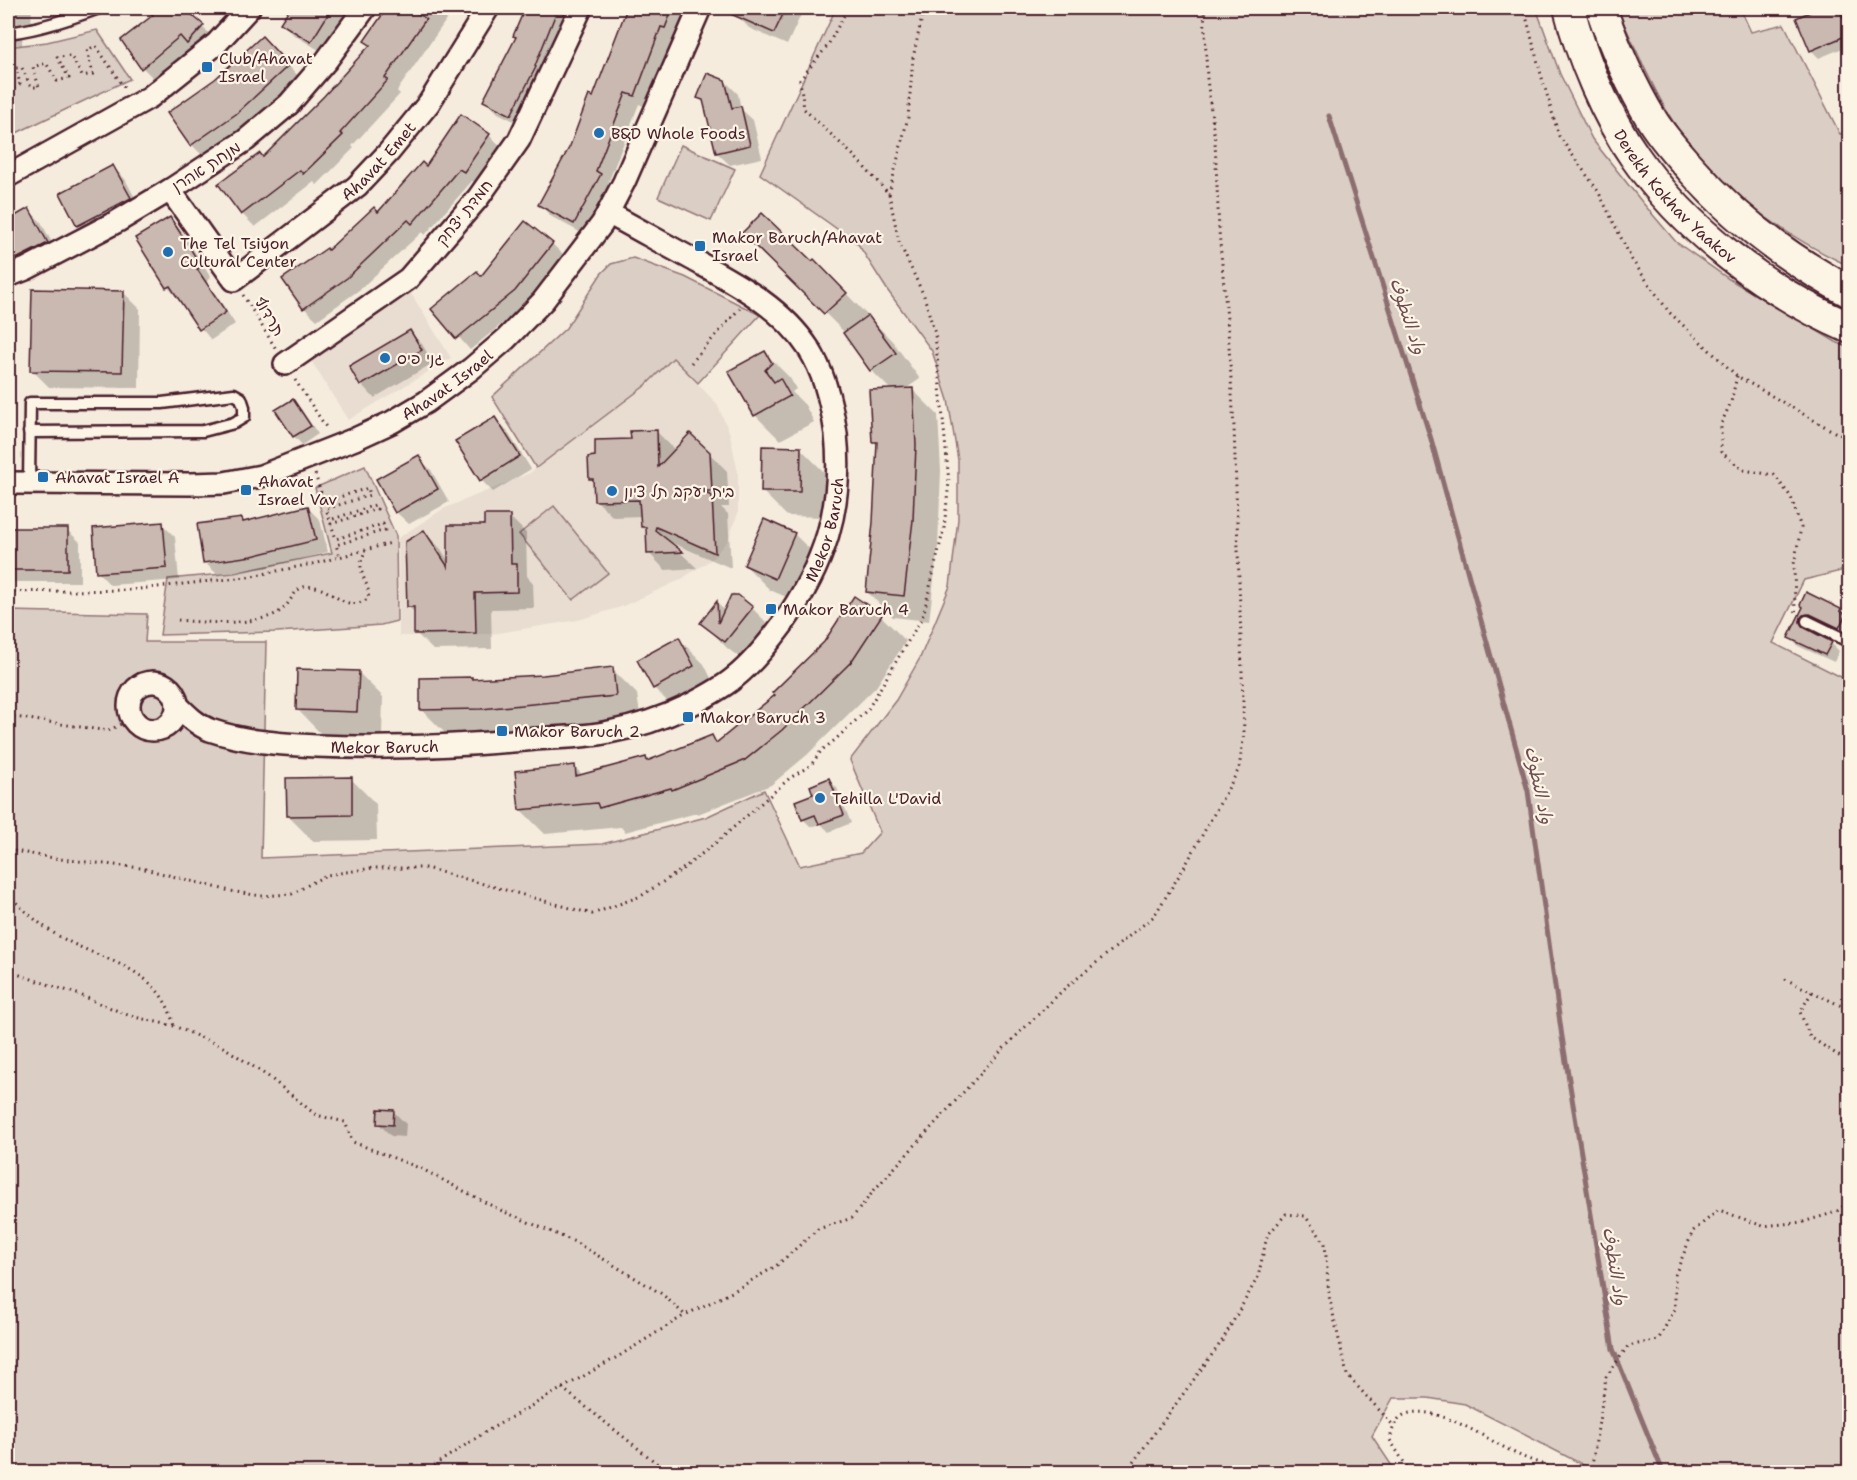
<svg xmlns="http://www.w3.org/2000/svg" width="1857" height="1480" viewBox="0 0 1857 1480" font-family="'Shantell Sans','Playpen Sans Arabic','Playpen Sans Hebrew',sans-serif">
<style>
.built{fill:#e8ddd0}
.green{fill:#dbcec4;stroke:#927678;stroke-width:1.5}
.shadow{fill:#0003}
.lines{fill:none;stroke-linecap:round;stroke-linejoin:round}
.stream{stroke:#8c6e70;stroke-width:5}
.building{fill:#cab9b1;stroke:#4a1f2b;stroke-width:1.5}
.lane-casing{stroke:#4a1f2b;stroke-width:15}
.street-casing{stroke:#4a1f2b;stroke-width:26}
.secondary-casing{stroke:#4a1f2b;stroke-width:34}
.path{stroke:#4a1f2b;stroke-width:3;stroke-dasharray:1.5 4.5;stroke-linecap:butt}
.lane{stroke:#fcf5e5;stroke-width:10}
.street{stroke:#fcf5e5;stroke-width:21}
.secondary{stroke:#fcf5e5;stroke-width:30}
.poi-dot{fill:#1f6fb2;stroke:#fcf5e5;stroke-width:2}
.labels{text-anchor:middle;stroke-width:4.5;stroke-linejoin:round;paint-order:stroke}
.poi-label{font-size:16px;fill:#4a1f2b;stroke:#fcf5e5;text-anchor:start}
.street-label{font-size:16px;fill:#4a1f2b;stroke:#fcf5e5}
.water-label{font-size:18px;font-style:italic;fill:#704d53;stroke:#fcf5e5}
</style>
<rect width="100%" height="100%" fill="#f5ecde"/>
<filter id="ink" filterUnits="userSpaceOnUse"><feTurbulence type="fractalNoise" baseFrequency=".0167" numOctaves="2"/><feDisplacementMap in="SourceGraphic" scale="12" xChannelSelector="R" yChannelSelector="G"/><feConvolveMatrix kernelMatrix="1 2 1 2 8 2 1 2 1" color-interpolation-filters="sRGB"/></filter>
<g filter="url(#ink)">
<g class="built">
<path d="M410 292 451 358 348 420 307 354Z"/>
<path d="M673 358 717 404 730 434 738 473V513L728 540 712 559 680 580 621 607 578 620 492 634 399 636 398 538 443 509 530 473 646 385Z"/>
</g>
<g class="green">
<path d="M836 8H1536L1560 74 1592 139 1642 202 1676 242 1729 279 1836 342 1849 348V569L1804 580 1773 643 1849 681V1472H1597L1465 1404 1428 1398H1393L1372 1436 1396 1472H8V611L147 614 145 642H266L261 858 602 844 706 817 764 790 800 866 861 853 880 832 850 760 896 700 920 658 950 586 958 519V460L948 400 932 351 888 291 858 244 760 174Z"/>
<path d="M1617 8H1740L1751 32 1784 24 1840 134 1849 131V266C1778 233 1710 183 1669 115 1649 81 1633 43 1617 8Z"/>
<path d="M97 30 130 79 8 137V47L47 42Z"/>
<path d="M681 145 735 169 711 221 658 197Z"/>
<path d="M633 258 685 277 760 315 698 383 673 358 646 385 536 468 492 397 566 328 601 274 611 264Z"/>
<path d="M365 466 396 536 397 621 381 625 277 632 160 635 168 579 234 573 332 553 315 488Z"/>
<path d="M554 506 608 573 573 600 519 534Z"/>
</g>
<g class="shadow">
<path d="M8 8H32L31 26 23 25 22 45 8 44Z"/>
<path d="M155 8H180L216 39 201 55 193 48 155 80 143 68 123 40 155 16 151 12Z"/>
<path d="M292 8H352L324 53 294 35 282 23Z"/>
<path d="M389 8H460L456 15 451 13 397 91 400 94 352 146 354 148 317 185 314 182 255 227 242 214 220 185 263 158 325 97 372 46 366 40Z"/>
<path d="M526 8H575L524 126 498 113 485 100 517 38 515 36Z"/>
<path d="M629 8H690L677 39 674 38 648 108 639 104 608 183 613 188 587 236 552 217 540 205 594 99Z"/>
<path d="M740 8H804L787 45 749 28 737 15Z"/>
<path d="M1823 8H1841L1844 10 1850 24V45L1819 58 1811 50 1798 18Z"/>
<path d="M274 50 300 78 248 126 204 157 192 145Z"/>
<path d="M725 81 738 94 741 109 753 120 762 158 730 165 717 153 706 105 699 98Z"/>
<path d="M462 116 489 135 502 148 477 184 472 181 425 235 422 232 359 290 317 320 304 308 329 252 379 214 427 168Z"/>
<path d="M113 167 125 179 142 211 91 237 79 225Z"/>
<path d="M29 210 41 222 59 256 8 285V221Z"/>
<path d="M170 219 181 230 211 278 207 281 235 324 211 340 168 287 137 239Z"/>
<path d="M745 233 839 286 893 342 920 379 904 390 912 389 938 415 941 471 938 546 929 621 893 617 867 592 875 522 878 446 874 441 892 391 871 370 845 333Z"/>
<path d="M552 244 565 256 527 303 470 350 434 309 482 278Z"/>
<path d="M123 292 140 309 139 388 49 387 32 370Z"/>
<path d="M410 332 422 344 433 363 374 398 362 385 351 367Z"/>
<path d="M765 353 790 378 796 389 792 392 805 405 814 422 780 440 755 415Z"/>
<path d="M293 401 301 409 318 434 302 445 294 436 277 411Z"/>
<path d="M495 418 507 431 531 469 493 492 481 480Z"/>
<path d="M657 432 674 449V453H709L727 471 729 507H721L728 514 731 568 668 541 697 568 665 570 649 553 648 532 642 527V516L613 517 596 500 595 483 590 478 597 458 632 440Z"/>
<path d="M801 449 826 474 825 517 787 516 762 491Z"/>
<path d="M418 457 431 470 449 502 409 524 396 512Z"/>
<path d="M308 508 320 520 328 552 265 568 217 574 204 562 241 519 245 523Z"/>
<path d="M509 516 526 533 527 576 533 583 534 608 491 609 492 649 433 650 416 633V614L408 606 424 532 441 549 449 562 486 526Z"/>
<path d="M162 524 175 537 179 580 110 585 98 572Z"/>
<path d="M8 530H67L80 542V582H8Z"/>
<path d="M794 534 820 559 800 603 770 590 745 565Z"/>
<path d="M733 593 752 608 777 633 751 666 727 648 702 622 717 603 725 611Z"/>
<path d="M1804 608 1840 610 1850 620V631L1847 635 1808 625 1807 631 1831 643 1839 651 1834 662 1798 646 1790 638Z"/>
<path d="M881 616 906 641 876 687 807 755 771 785 698 814 697 813 625 832 621 827 545 834 520 809 575 767 583 776 645 759 648 762 712 736 718 743Z"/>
<path d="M679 639 704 664 718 692 679 713 654 688Z"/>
<path d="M612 669 637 694 641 721 507 734H446L421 709 473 681 544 677Z"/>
<path d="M358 672 383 697 382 736 322 735 297 709Z"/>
<path d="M351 779 376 804 377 840 313 841 288 816Z"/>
<path d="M829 780 837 788 851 823 829 832 821 824 811 827 803 819 815 795Z"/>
<path d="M393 1111 406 1124 405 1137 391 1136 379 1124Z"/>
</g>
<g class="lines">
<path class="stream" d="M1329 116 1431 439 1528 791 1562 1037 1613 1349 1663 1472"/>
</g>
<g class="building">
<path d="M144 8H183L204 25 187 44 180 36 141 69 121 40 153 15Z"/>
<path d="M290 8H332L311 42 280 23Z"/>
<path d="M387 8H410L426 19 385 78 388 80 340 133 343 135 303 174 300 170 241 215 218 184 260 153 263 157 324 96 370 45 364 41Z"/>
<path d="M525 8H558L535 66 536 67 511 115 483 101 516 37 513 36Z"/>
<path d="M627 8H673L665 28 661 27 635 96 626 93 596 171 601 174 574 224 538 205 570 146 589 95 593 97Z"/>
<path d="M717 8H786L774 33Z"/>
<path d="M1819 8H1839L1850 34 1810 51 1796 18Z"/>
<path d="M262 36 289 65 236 114 190 146 167 113 215 79Z"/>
<path d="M707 73 725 80 732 108 741 106 750 145 716 153 703 100 697 98Z"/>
<path d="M461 114 490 134 464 172 459 169 412 224 408 220 347 278 303 309 282 279 327 248 328 250 374 207 378 212 422 162 426 166Z"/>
<path d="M113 165 131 198 77 226 60 193Z"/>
<path d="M29 208 48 243 8 263V220Z"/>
<path d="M762 213 812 261 814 259 847 293 824 314 742 233Z"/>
<path d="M170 217 202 267 197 269 226 312 199 330 170 286 166 288 135 238Z"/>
<path d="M525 221 553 243 515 291 456 339 431 309 477 271 481 276Z"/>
<path d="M32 289 124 291 122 372 30 371Z"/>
<path d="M868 315 896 353 870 371 843 333Z"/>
<path d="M410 330 422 350 360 386 349 366Z"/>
<path d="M765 351 772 363 765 370 774 382 780 378 790 396 754 416 728 371Z"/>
<path d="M913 388 916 445 913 520 904 596 866 592 873 522 877 442H872L869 390Z"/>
<path d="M293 399 311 426 293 437 275 410Z"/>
<path d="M495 417 520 456 480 481 455 441Z"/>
<path d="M657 430 658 467 690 433 710 452 712 491H700L712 496 715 553 656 527 655 530 683 552 647 554 646 527H641L639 500 594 501 593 479H589L588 457 595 456V440L631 439 630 431Z"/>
<path d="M762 446 801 447 800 492H761Z"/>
<path d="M419 455 438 489 395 513 376 479Z"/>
<path d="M308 506 316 540 252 556 203 563 197 524 242 518 243 522Z"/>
<path d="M484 515H510L511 564H517V592L475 593 476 633 414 634V607H407L405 542 424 530 448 567V525H484Z"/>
<path d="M764 519 795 533 775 579 744 565Z"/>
<path d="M163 522 167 568 96 573 93 528Z"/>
<rect x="8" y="528" width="60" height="42"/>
<path d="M1806 592 1841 609 1840 611 1846 614 1839 628 1810 614 1803 615 1801 617 1800 622 1803 627 1832 642 1825 655 1788 638 1803 607 1800 605Z"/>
<path d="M731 595H738L753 607 725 642 700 623 717 601 718 623Z"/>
<path d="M854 596 882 615 851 662 782 730 745 760 672 790 671 788 599 808 597 803 519 810 515 771 575 765 576 776 646 757 647 761 712 735 716 743 775 695 772 693 824 642Z"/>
<path d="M679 637 694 666 653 689 637 660Z"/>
<path d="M613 667 616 696 481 709 420 710V678L472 677V679L543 675Z"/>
<path d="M297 669 359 671 357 712 296 710Z"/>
<path d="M352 777V815L287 816 286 778Z"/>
<path d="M829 778 844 815 819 824 815 815 802 820 795 801 813 794 810 786Z"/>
<path d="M378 1109 394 1110 393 1125 377 1124Z"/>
</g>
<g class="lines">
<defs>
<g id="lane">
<path d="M8 33C40 29 69 19 99 8"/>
<path d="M29 432 203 431 234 423 244 417V407L241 398 234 394 162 403H30L29 483"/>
<path d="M1807 621 1850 642"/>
</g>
<g id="street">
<path d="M8 176 150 97 216 44 249 8"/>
<path id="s1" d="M170 190 234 280 357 186 389 152 429 103 488 8"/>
<path d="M8 276 26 269 118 221 170 190 246 140 289 104 326 61 365 8"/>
<path d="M285 364 408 279 478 198 519 140 581 8"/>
<path id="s2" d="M8 483 191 484 224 483 261 476 355 439 392 422 426 402 471 369 506 339 543 301 602 224 624 182 700 8"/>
<circle cx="153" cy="706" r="24"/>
<path id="s3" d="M177 705C187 715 197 725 210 730 245 742 280 744 316 746 386 749 456 746 525 740 553 737 582 738 609 732 636 727 663 718 688 706 703 698 721 689 734 678 753 663 768 644 782 625 824 566 844 507 836 434 832 406 825 374 809 349 781 306 735 283 692 259 664 244 636 228 608 213"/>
</g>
<g id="secondary">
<path id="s4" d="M1569 8C1581 56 1606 116 1635 157 1686 231 1768 292 1850 328"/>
<path d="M1601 8C1614 46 1631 85 1652 120 1663 138 1678 154 1692 170 1737 221 1789 260 1850 292"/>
</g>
</defs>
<use href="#lane" class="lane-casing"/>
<use href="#street" class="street-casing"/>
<use href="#secondary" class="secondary-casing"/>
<g class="path">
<path d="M1524 8 1540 71 1559 136 1598 191 1632 260 1669 312 1737 376 1838 434 1850 437"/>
<path d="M8 86 13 88 20 84 16 68H22L31 87H39L33 67 46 63 57 81 69 78 57 57 71 56 82 76 93 74 87 50 96 46 125 89"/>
<path d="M889 194 908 117 913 58 924 8"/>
<path d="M243 295 276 349"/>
<path d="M691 363 740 308"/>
<path d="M1737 376 1731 402 1721 424V452L1743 470 1774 475 1791 497 1801 528 1794 564 1795 610 1797 613"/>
<path d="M295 380 328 430"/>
<path d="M315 474 324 502 368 488 370 495 326 509 330 520 375 505 377 509 331 524 336 539 383 524 385 530 336 545 340 557"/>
<path d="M8 592 130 590 247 577 317 563 391 543"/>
<path d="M178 620C205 623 256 626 279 612 290 606 293 589 304 587 331 582 341 615 368 599 371 586 360 577 361 564 361 560 364 554 366 550"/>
<path d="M8 716 108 731 132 718"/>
<path d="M8 850 60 859 141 868 230 891 261 896 292 894 326 875 373 868H426L592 914 641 896 680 871 718 841 790 778 811 765 821 751 835 740 868 709 923 616 944 528 949 482 935 334 924 296 899 242 889 194 854 156 804 109 800 80 828 45 848 8"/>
<path d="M8 894C24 911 44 929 66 940 100 959 146 966 166 1004 170 1011 172 1019 174 1026"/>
<path d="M8 971 80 995 130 1016 174 1026 225 1048 269 1077 316 1115 345 1122 353 1142 422 1169 500 1210 575 1242 662 1294 685 1315 732 1292 776 1266 818 1229 852 1218 876 1188 1003 1049 1064 989 1154 916 1185 866 1239 769 1244 733 1234 427 1228 330 1219 231 1215 141 1207 79 1204 8"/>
<path d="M1785 979 1850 1010"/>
<path d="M1812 992 1800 1012 1810 1037 1850 1063"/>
<path d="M562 1388 664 1469 674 1472"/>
<path d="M8 1458 23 1472"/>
<path d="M424 1472 487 1431 619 1356 685 1315"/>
<path d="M1126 1472 1222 1341 1258 1277 1267 1236 1286 1214 1305 1216 1325 1243 1329 1296 1347 1375 1393 1425"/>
<path d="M1410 1472 1390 1440C1392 1430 1395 1418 1406 1414 1439 1403 1493 1444 1523 1457 1537 1463 1552 1467 1567 1472"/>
<path d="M1591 1472 1606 1377 1628 1346 1658 1340 1675 1309V1275L1693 1231 1719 1210 1763 1226 1803 1222 1836 1212 1850 1201"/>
</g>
<use href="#lane" class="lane"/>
<use href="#street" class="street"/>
<use href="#secondary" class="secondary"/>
</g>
</g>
<g class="poi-dot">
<rect x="201" y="61" width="12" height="12" rx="3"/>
<circle cx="599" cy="133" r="6"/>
<rect x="694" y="240" width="12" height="12" rx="3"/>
<circle cx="168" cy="252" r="6"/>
<circle cx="385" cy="358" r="6"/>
<rect x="37" y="471" width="12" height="12" rx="3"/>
<rect x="240" y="484" width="12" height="12" rx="3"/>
<circle cx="612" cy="491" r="6"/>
<rect x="765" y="603" width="12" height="12" rx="3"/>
<rect x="682" y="711" width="12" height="12" rx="3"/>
<rect x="496" y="725" width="12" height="12" rx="3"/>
<circle cx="820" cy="798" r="6"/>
</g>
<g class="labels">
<g class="poi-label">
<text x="219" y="64">Club/Ahavat<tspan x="219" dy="18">Israel</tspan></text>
<text x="611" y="139">B&amp;D Whole Foods</text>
<text x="712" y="243">Makor Baruch/Ahavat<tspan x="712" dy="18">Israel</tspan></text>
<text x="180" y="249">The Tel Tsiyon<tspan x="180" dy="18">Cultural Center</tspan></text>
<text x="397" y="364">גני פיס</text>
<text x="55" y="483">Ahavat Israel A</text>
<text x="258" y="487">Ahavat<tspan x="258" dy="18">Israel Vav</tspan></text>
<text x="624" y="497">בית יעקב תל ציון</text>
<text x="783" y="615">Makor Baruch 4</text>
<text x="700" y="723">Makor Baruch 3</text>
<text x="514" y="737">Makor Baruch 2</text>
<text x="832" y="804">Tehilla L'David</text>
</g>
<g class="street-label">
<text dy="6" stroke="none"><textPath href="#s1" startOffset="298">Ahavat Emet</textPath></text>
<text transform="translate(206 166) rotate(-33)" y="6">מנחת אהרן</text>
<text dy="6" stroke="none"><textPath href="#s4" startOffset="220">Derekh Kokhav Yaakov</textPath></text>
<text transform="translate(464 212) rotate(-51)" y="6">חמדת יצחק</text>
<text transform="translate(270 316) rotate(59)" y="6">תרדוף</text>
<text dy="6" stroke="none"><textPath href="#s2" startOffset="462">Ahavat Israel</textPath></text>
<text dy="6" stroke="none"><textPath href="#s3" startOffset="758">Mekor Baruch</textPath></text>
<text dy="6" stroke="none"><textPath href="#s3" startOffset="218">Mekor Baruch</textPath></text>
</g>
<g class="water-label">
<text transform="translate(1408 316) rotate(72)" y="6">واد النطوف</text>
<text transform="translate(1539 785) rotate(78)" y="6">واد النطوف</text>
<text transform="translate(1615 1266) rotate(81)" y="6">واد النطوف</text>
</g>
</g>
<rect width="1857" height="1480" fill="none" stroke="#fcf5e5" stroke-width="30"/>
<rect x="15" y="15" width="1827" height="1450" fill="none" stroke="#4a1f2b" stroke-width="2" filter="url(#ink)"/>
</svg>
